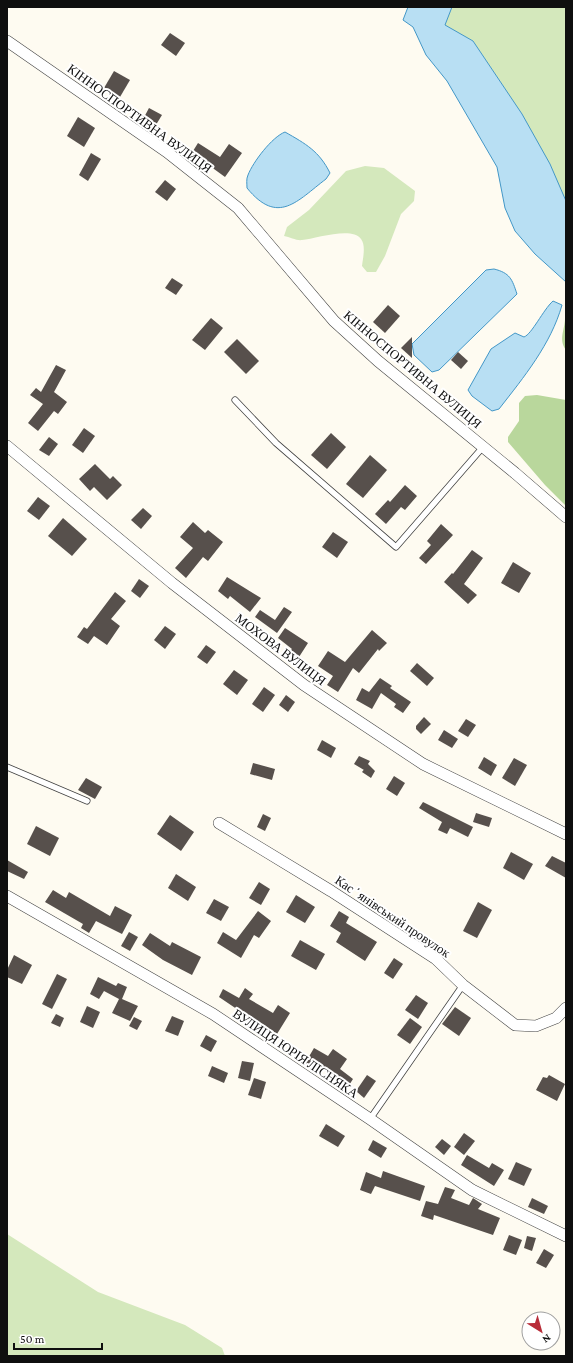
<svg xmlns="http://www.w3.org/2000/svg" width="573" height="1363" viewBox="0 0 573 1363" font-family="'Crimson Pro',serif">
<style>
.green{fill:#d4e8bc}
.forest{fill:#b9d79c}
.water{fill:#b8dff3;stroke:#4397c7}
.building{fill:#57504c}
.lines{fill:none;stroke-linecap:round;stroke-linejoin:round}
.lane-casing{stroke:#424242;stroke-width:7}
.street-casing{stroke:#424242;stroke-width:12}
.lane{stroke:#fff;stroke-width:5.5}
.street{stroke:#fff;stroke-width:11}
.labels{text-anchor:middle;stroke-width:4;stroke-linejoin:round;paint-order:stroke}
.street-label{font-size:13px;fill:#0f0f0f;stroke:#fff}
</style>
<rect width="100%" height="100%" fill="#fefbf1"/>
<g class="green">
<path d="M452 7H566V201L522 114 473 41 444 25Z"/>
<path d="M365 166 384 168 415 191 414 201 401 214 385 256 376 272H367L362 266C363 258 366 245 361 239 352 226 315 239 302 240 297 241 290 237 284 236L287 227 309 210 346 171Z"/>
<path d="M7 1234 98 1292 185 1325 222 1348 225 1356H7Z"/>
</g>
<g class="forest">
<path d="M565 318H566V350C558 339 565 330 565 318Z"/>
<path d="M537 395 566 400V506L545 485 508 442V437L519 421V403L525 396Z"/>
</g>
<g class="water">
<path d="M408 7H452L445 25 473 41 522 114 550 164 566 201V282L535 254 515 231 505 208 497 167 447 81 426 55 413 27 403 20Z"/>
<path d="M285 132C306 144 319 151 330 173L326 179C297 201 278 226 247 188 247 184 246 179 248 175 253 162 272 137 285 132Z"/>
<path d="M494 269C510 273 512 279 517 294L439 370 432 372 414 355 412 344 486 270Z"/>
<path d="M553 301 562 305C551 344 524 377 499 409L492 411 472 396 468 390 491 349 515 333 524 337C532 334 543 310 553 301Z"/>
</g>
<g class="building">
<path d="M170 33 185 43 176 56 161 45Z"/>
<path d="M114 71 130 80 120 97 104 88Z"/>
<path d="M149 108 162 115 154 128 142 121Z"/>
<path d="M78 117 95 128 84 147 67 136Z"/>
<path d="M198 143 220 157 229 144 242 153 225 177 203 161 199 166 188 159Z"/>
<path d="M91 153 101 159 88 181 79 175Z"/>
<path d="M165 180 176 189 167 201 155 192Z"/>
<path d="M172 278 183 285 176 295 165 288Z"/>
<path d="M388 305 400 316 385 333 373 322Z"/>
<path d="M211 318 223 328 205 350 192 340Z"/>
<path d="M412 337V358L401 348Z"/>
<path d="M237 339 259 361 246 374 224 352Z"/>
<path d="M458 352 468 361 461 369 451 360Z"/>
<path d="M56 365 66 370 54 392 67 402 58 414 54 411 38 431 28 423 43 404 30 395 36 388 41 392Z"/>
<path d="M84 428 95 436 83 453 72 445Z"/>
<path d="M331 433 346 447 327 469 311 455Z"/>
<path d="M49 437 58 444 49 456 39 450Z"/>
<path d="M370 455 387 470 363 498 346 484Z"/>
<path d="M95 464 110 479 113 476 122 485 107 500 94 487 90 491 79 479Z"/>
<path d="M405 485 417 496 405 510 401 507 386 524 375 514 388 500 390 502Z"/>
<path d="M38 497 50 506 39 520 27 511Z"/>
<path d="M143 508 152 516 141 529 131 520Z"/>
<path d="M63 518 87 539 72 556 48 536Z"/>
<path d="M193 522 205 533 208 530 223 542 208 561 203 557 186 578 175 568 193 548 180 537Z"/>
<path d="M441 524 453 535 426 564 419 558 431 545 427 541Z"/>
<path d="M333 532 348 542 337 558 322 547Z"/>
<path d="M472 550 483 558 464 584 477 595 468 604 444 582 452 573 453 574Z"/>
<path d="M513 562 531 573 519 593 501 583Z"/>
<path d="M227 577 261 598 250 612 230 596 228 599 218 591Z"/>
<path d="M139 579 149 586 140 598 131 591Z"/>
<path d="M115 592 126 601 111 619 120 626 107 645 94 636 88 644 77 637 84 627 87 629Z"/>
<path d="M284 607 292 612 277 633 255 617 260 610 275 620Z"/>
<path d="M165 626 176 634 165 649 154 640Z"/>
<path d="M285 628 308 643 299 657 290 651 292 649 278 638Z"/>
<path d="M372 630 387 643 379 651 378 649 359 673 353 668 338 692 327 685 333 676 318 666 328 651 345 662Z"/>
<path d="M206 645 216 652 207 664 197 657Z"/>
<path d="M417 663 434 678 427 686 410 671Z"/>
<path d="M234 670 248 680 237 695 223 684Z"/>
<path d="M380 678 392 686 390 688 411 702 403 713 394 707 396 704 381 693 372 709 356 700 362 688 369 692Z"/>
<path d="M264 687 275 695 263 712 252 704Z"/>
<path d="M286 695 295 702 288 712 279 705Z"/>
<path d="M424 717 431 724 421 734 416 729V726Z"/>
<path d="M466 719 476 725 468 737 458 731Z"/>
<path d="M444 730 458 739 452 748 438 740Z"/>
<path d="M322 740 336 748 331 758 317 750Z"/>
<path d="M359 756 370 761 368 764 375 771 371 778 362 772 366 767 364 770 354 764Z"/>
<path d="M484 757 497 765 491 776 478 768Z"/>
<path d="M514 758 527 765 515 786 502 778Z"/>
<path d="M253 763 275 769 272 780 250 774Z"/>
<path d="M394 776 405 783 397 796 386 789Z"/>
<path d="M86 778 102 787 95 799 78 790Z"/>
<path d="M423 802 473 827 468 837 450 828 447 834 438 830 442 822 419 808Z"/>
<path d="M476 813 492 818 489 827 473 822Z"/>
<path d="M263 814 271 818 265 831 257 827Z"/>
<path d="M170 815 194 832 181 851 157 834Z"/>
<path d="M36 826 59 838 50 856 27 844Z"/>
<path d="M511 852 533 864 524 880 503 868Z"/>
<path d="M552 856 566 863V878L545 866Z"/>
<path d="M7 860 28 872 24 879 7 871Z"/>
<path d="M176 874 196 887 188 901 168 888Z"/>
<path d="M259 882 270 889 261 905 249 898Z"/>
<path d="M53 890 66 898 69 892 110 916 115 906 132 915 122 934 96 921 89 933 81 928 83 924 45 902Z"/>
<path d="M296 895 315 907 305 923 286 912Z"/>
<path d="M214 899 229 907 221 921 206 913Z"/>
<path d="M478 902 492 910 477 938 463 931Z"/>
<path d="M258 911 271 921 259 938 254 935 241 958 217 943 223 932 236 940Z"/>
<path d="M339 911 349 917 346 923 377 942 365 961 336 942 341 933 330 926Z"/>
<path d="M129 932 138 937 130 951 121 946Z"/>
<path d="M150 933 170 946 172 942 201 957 192 975 163 960 142 945Z"/>
<path d="M300 940 325 954 316 970 291 956Z"/>
<path d="M14 955 32 965 22 984 7 977V970Z"/>
<path d="M394 958 403 964 393 979 384 973Z"/>
<path d="M57 974 67 979 52 1009 42 1004Z"/>
<path d="M98 977 116 986 118 983 127 987 122 999 138 1006 130 1021 112 1013 119 999 104 991 99 999 90 994Z"/>
<path d="M245 988 253 994 249 999 273 1013 278 1005 290 1013 277 1034 261 1023 255 1032 245 1026 250 1018 219 997 223 989 239 998Z"/>
<path d="M416 995 428 1003 418 1019 405 1010Z"/>
<path d="M87 1006 100 1012 93 1028 80 1022Z"/>
<path d="M455 1007 471 1018 459 1036 442 1024Z"/>
<path d="M56 1014 64 1018 60 1027 51 1023Z"/>
<path d="M172 1016 184 1021 178 1036 165 1031Z"/>
<path d="M134 1017 142 1021 137 1030 129 1026Z"/>
<path d="M410 1018 422 1027 410 1044 397 1035Z"/>
<path d="M206 1035 217 1041 211 1052 200 1046Z"/>
<path d="M314 1048 328 1056 333 1049 347 1059 340 1069 353 1079 346 1090 337 1084 339 1081 316 1064 313 1070 304 1065Z"/>
<path d="M242 1061 254 1063 250 1081 238 1078Z"/>
<path d="M212 1066 228 1073 224 1083 208 1076Z"/>
<path d="M367 1075 376 1081 364 1098 356 1091Z"/>
<path d="M549 1075 565 1084 557 1101 536 1090 543 1077 547 1078Z"/>
<path d="M254 1078 266 1082 261 1099 248 1095Z"/>
<path d="M326 1124 345 1136 338 1147 319 1136Z"/>
<path d="M464 1133 475 1141 464 1155 454 1147Z"/>
<path d="M442 1139 451 1146 444 1155 435 1147Z"/>
<path d="M373 1140 387 1148 381 1158 368 1150Z"/>
<path d="M467 1155 489 1168 492 1163 504 1170 494 1186 461 1165Z"/>
<path d="M516 1162 532 1169 524 1186 508 1179Z"/>
<path d="M383 1171 425 1186 420 1201 375 1186 371 1194 360 1190 366 1172 381 1178Z"/>
<path d="M445 1187 455 1190 451 1198 469 1205 473 1198 482 1204 478 1209 500 1218 493 1235 434 1215 433 1220 421 1216 426 1201 438 1204Z"/>
<path d="M532 1198 548 1206 544 1214 528 1207Z"/>
<path d="M509 1235 522 1240 516 1255 503 1250Z"/>
<path d="M527 1236 536 1238 532 1251 524 1248Z"/>
<path d="M544 1249 554 1255 546 1268 536 1263Z"/>
</g>
<g class="lines">
<defs>
<g id="lane">
<path d="M235 400 276 443 396 547 483 447"/>
<path d="M7 767 87 801"/>
<path d="M370 1119 463 985"/>
</g>
<g id="street">
<path d="M7 41 167 152 238 208 334 321 378 361 515 473 566 517"/>
<path d="M7 446 172 583 304 685 423 764 566 834"/>
<path d="M219 823 331 891 436 959 463 985 515 1025 536 1026 556 1018 566 1008"/>
<path d="M7 896 213 1014 370 1119 472 1190 566 1236"/>
</g>
</defs>
<use href="#lane" class="lane-casing"/>
<use href="#street" class="street-casing"/>
<use href="#lane" class="lane"/>
<use href="#street" class="street"/>
</g>
<g class="labels">
<g class="street-label">
<text transform="translate(140 118) rotate(36)" y="5">КІННОСПОРТИВНА ВУЛИЦЯ</text>
<text transform="translate(413 369) rotate(40)" y="5">КІННОСПОРТИВНА ВУЛИЦЯ</text>
<text transform="translate(281 649) rotate(37)" y="5">МОХОВА ВУЛИЦЯ</text>
<text transform="translate(393 916) rotate(34)" y="5">Касʼянівський провулок</text>
<text transform="translate(296 1053) rotate(34)" y="5">ВУЛИЦЯ ЮРІЯ ЛІСНЯКА</text>
</g>
</g>
<rect width="573" height="1363" fill="none" stroke="#0f0f0f" stroke-width="16"/>
<g transform="translate(541 1331) rotate(143)"><circle r="19" fill="#ffffff" stroke="#9f9f9f"/>
<path d="M0-3L7 15L0 10L-7 15Z" fill="#b82d39"/>
<text y="-6" font-size="11" font-weight="bold" text-anchor="middle" fill="#0f0f0f">N</text>
</g>
<path d="M14 1343v6h88v-6" fill="none" stroke="#0f0f0f" stroke-width="2"/>
<text x="20" y="1343" font-size="12" fill="#0f0f0f" stroke="#ffffff" stroke-width="3" paint-order="stroke">50 m</text>
</svg>
